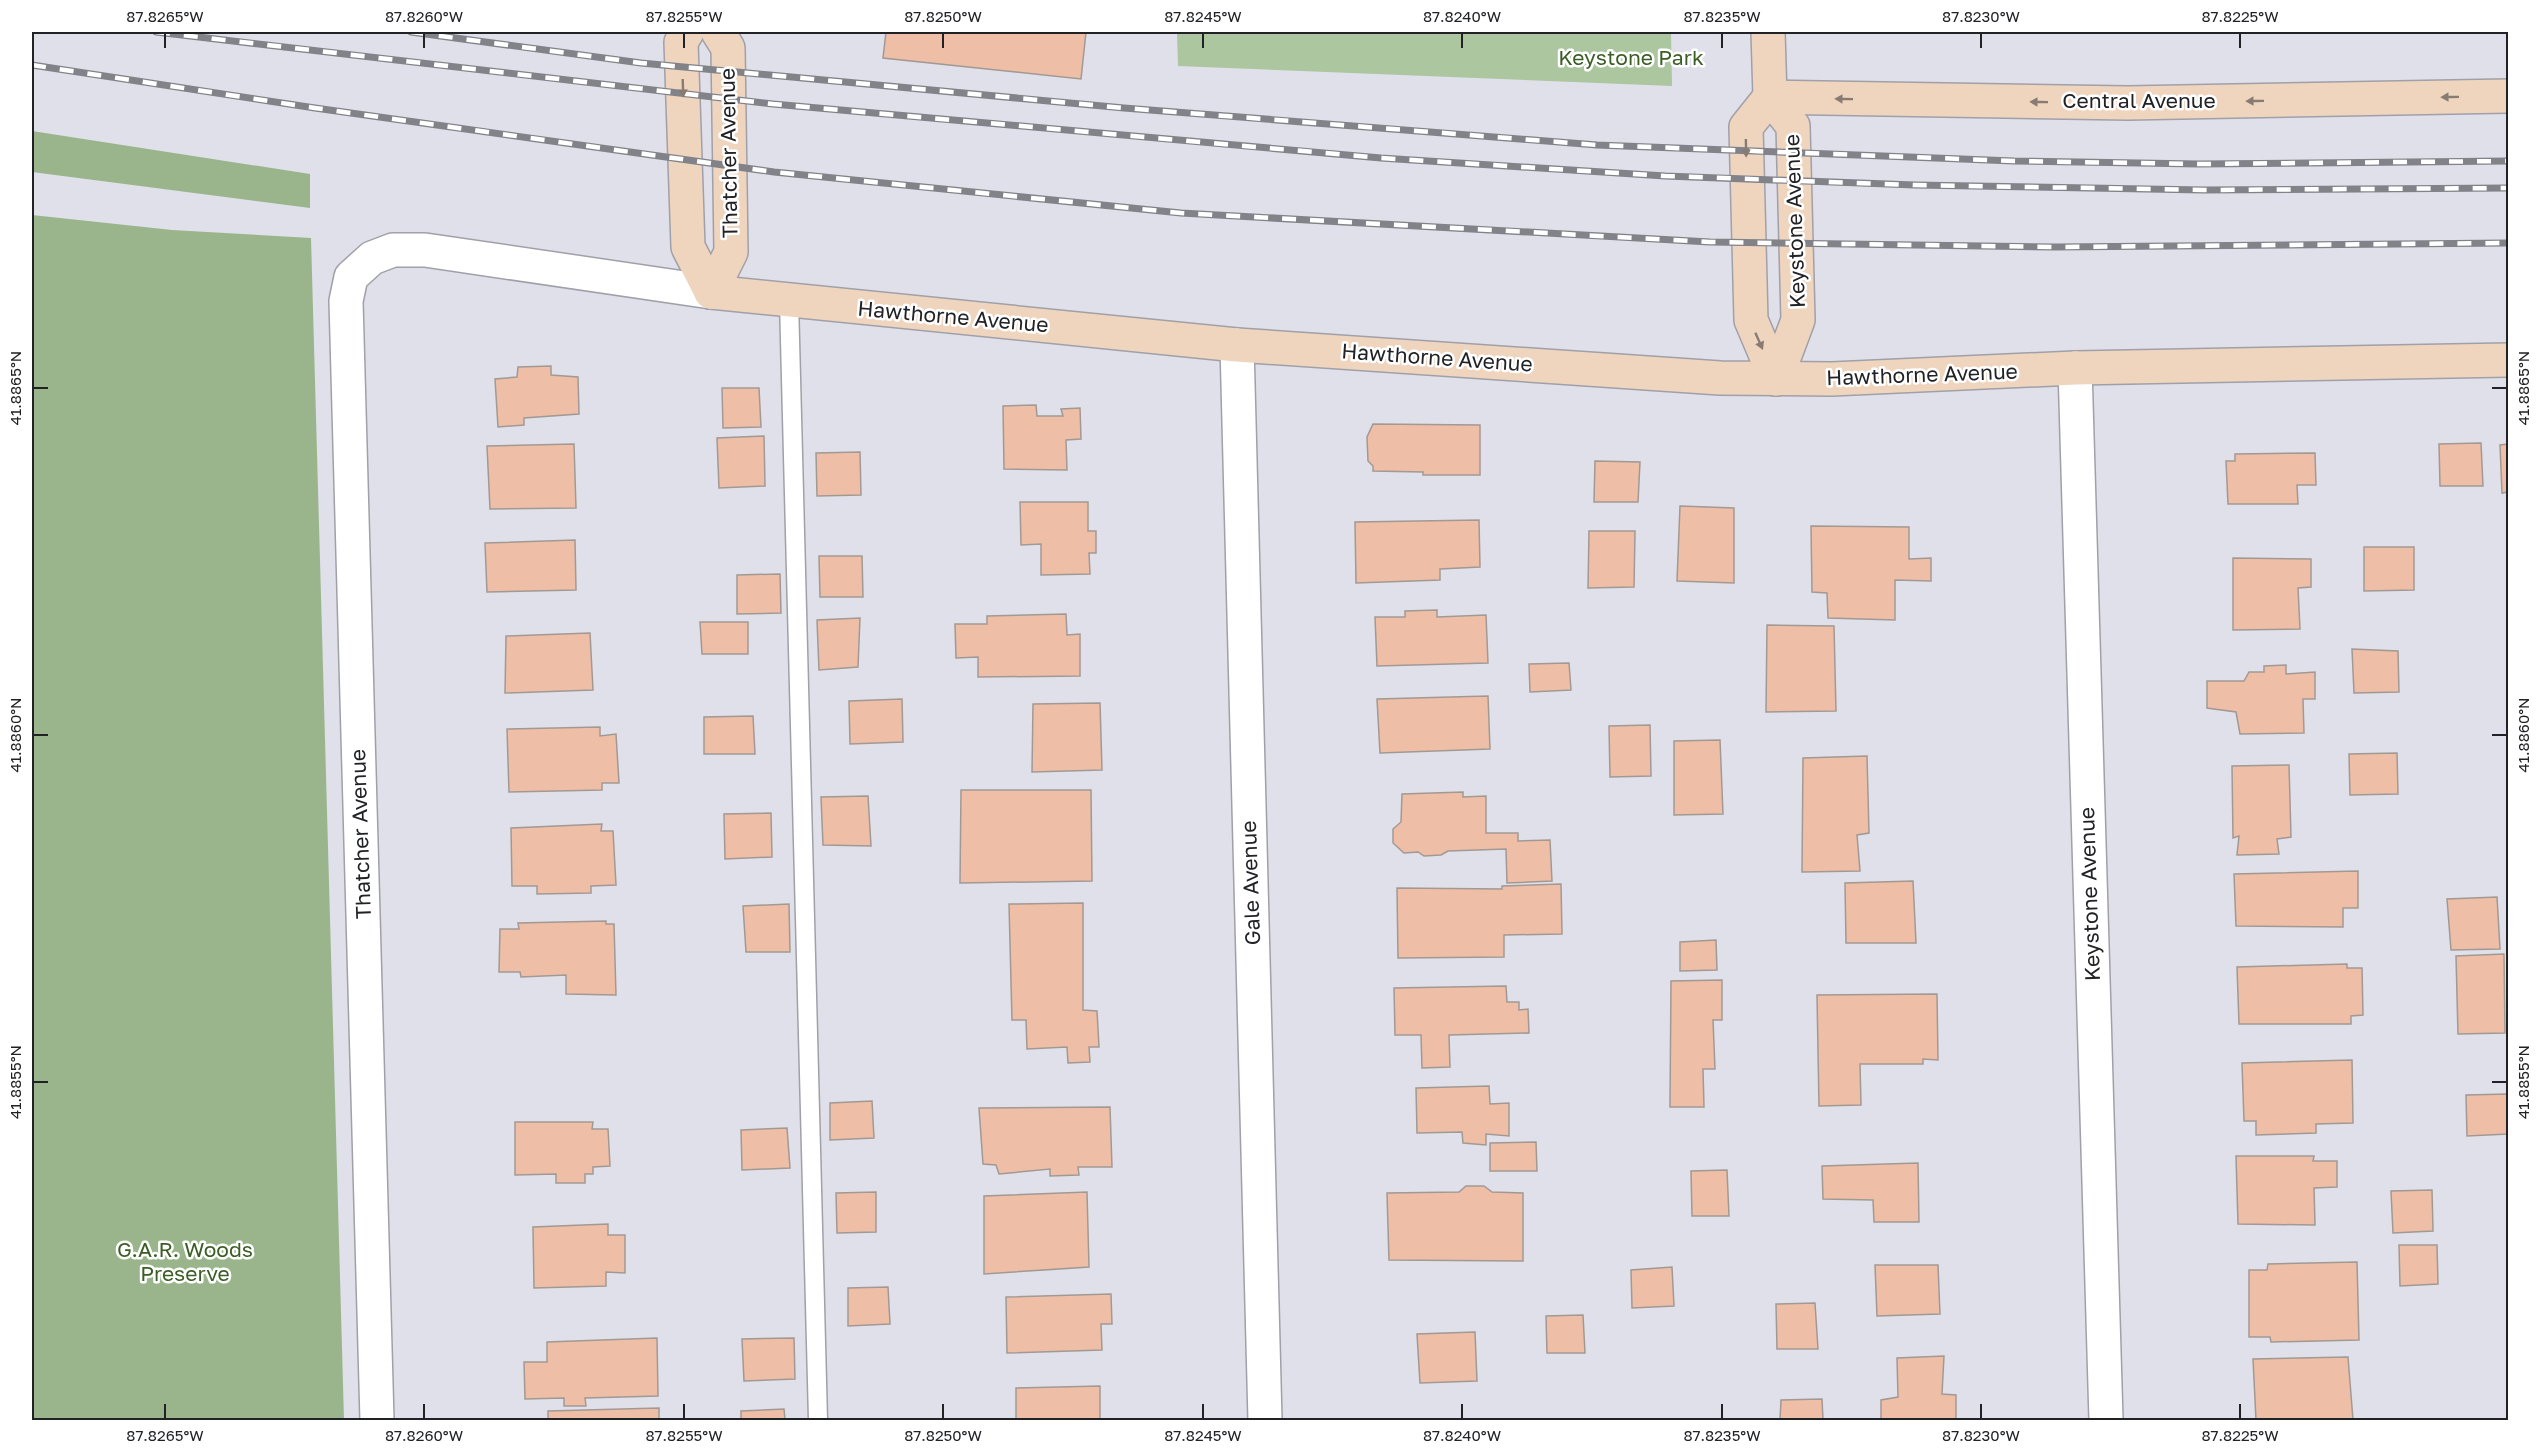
<svg xmlns="http://www.w3.org/2000/svg" width="2540" height="1452" viewBox="0 0 2540 1452" font-family="'Golos Text',sans-serif">
<style>
.green{fill:#acc69f}
.forest{fill:#9ab58c}
.building{fill:#eebfa6;stroke:#a29994;stroke-width:1.5}
.lines{fill:none;stroke-linecap:round;stroke-linejoin:round}
.lane-casing{stroke:#a0a0a9;stroke-width:21}
.street-casing{stroke:#a0a0a9;stroke-width:36}
.secondary-casing{stroke:#a0a0a9;stroke-width:36}
.lane{stroke:#fff;stroke-width:18}
.street{stroke:#fff;stroke-width:33}
.secondary{stroke:#efd4be;stroke-width:33}
.rail-casing{stroke:#828389;stroke-width:7}
.rail{stroke:#fff;stroke-width:4.5;stroke-dasharray:14;stroke-linecap:butt}
.oneway{fill:#887b72}
.ticks{fill:none;stroke:#212225;stroke-width:2}
.labels{text-anchor:middle;stroke-width:5;stroke-linejoin:round;paint-order:stroke}
.park-label{font-size:21px;fill:#3b5e25;stroke:#fff}
.street-label{font-size:21px;fill:#212225;stroke:#fff}
.neatline{fill:none;stroke:#212225;stroke-width:2}
.ticks-label{font-size:15px;text-anchor:middle;fill:#212225}
</style>
<rect width="100%" height="100%" fill="#dfe0e9"/>
<path class="green" d="M1177 32H1671L1672 86 1178 66Z"/>
<g class="forest">
<path d="M32 131 310 174V208L32 172Z"/>
<path d="M32 215 172 230 311 238 344 1420H32Z"/>
</g>
<g class="building">
<path d="M886 32H1086L1081 79 883 58Z"/>
<path d="M551 366V375L578 377 579 414 524 418V425L498 427 495 379 517 377 518 367Z"/>
<path d="M722 388H759L761 427 723 428Z"/>
<path d="M1036 405 1037 416H1063L1061 409 1080 408 1081 439 1066 440 1067 470 1004 469 1003 406Z"/>
<path d="M1373 424 1480 425V475H1423V472L1373 471V466L1368 461 1367 437Z"/>
<path d="M764 436 765 486 719 488 717 438Z"/>
<path d="M2481 443 2483 486H2440L2439 444Z"/>
<path d="M574 444 576 508 490 509 487 446Z"/>
<path d="M2508 444V492L2502 493 2500 445Z"/>
<path d="M860 452 861 495 817 496 816 453Z"/>
<path d="M2315 453 2316 485H2297L2298 504H2228L2226 461H2235V454Z"/>
<path d="M1595 461 1640 462 1638 502H1594Z"/>
<path d="M1020 502H1088V531H1096V553H1089L1090 574 1041 575V544L1021 545Z"/>
<path d="M1680 506 1734 508V583L1677 581Z"/>
<path d="M1479 520 1480 567 1440 569V580L1356 583 1355 522Z"/>
<path d="M1811 526 1909 527V559L1931 558V581L1895 580V620L1828 618 1827 593 1812 592Z"/>
<path d="M1589 531H1635L1634 587 1588 588Z"/>
<path d="M575 540 576 590 487 592 485 543Z"/>
<path d="M2364 547H2414V590L2364 591Z"/>
<path d="M819 556H862L863 597H820Z"/>
<path d="M2233 558 2311 559V587L2298 588 2300 629 2233 630Z"/>
<path d="M780 574 781 613 737 614V575Z"/>
<path d="M1437 610V617L1486 615 1488 663 1377 666 1375 617H1405V611Z"/>
<path d="M1066 614 1067 635 1080 634V676L978 677V657L956 658 955 624H987V616Z"/>
<path d="M860 618 858 667 819 670 817 620Z"/>
<path d="M700 622H748V654H702Z"/>
<path d="M1767 625 1834 626 1836 711 1766 712Z"/>
<path d="M590 633 593 690 505 693 506 636Z"/>
<path d="M2352 649 2398 651 2399 692 2354 693Z"/>
<path d="M1569 663 1571 690 1530 692 1529 664Z"/>
<path d="M2286 665V674L2315 672V699H2303L2304 733 2240 734 2236 712 2207 708V681H2244L2249 672H2264V666Z"/>
<path d="M1488 696 1490 749 1380 753 1377 699Z"/>
<path d="M902 699 903 742 850 744 849 701Z"/>
<path d="M1100 703 1102 770 1032 772 1033 704Z"/>
<path d="M753 716 755 754H704V717Z"/>
<path d="M1650 725 1651 776 1610 777 1609 726Z"/>
<path d="M600 727V736L616 734 619 783H602V790L509 792 507 729Z"/>
<path d="M1720 740 1723 814 1674 815V741Z"/>
<path d="M2397 753 2398 794 2350 795 2349 754Z"/>
<path d="M1867 756 1869 833 1857 835 1860 871 1802 872 1803 758Z"/>
<path d="M2289 765 2291 837 2277 839 2279 854 2237 855 2239 836 2233 838 2232 766Z"/>
<path d="M961 790H1091L1092 881 960 883Z"/>
<path d="M1463 792V797L1486 796V833H1518V841L1550 840 1552 881 1507 883 1506 849 1448 851 1441 855 1424 856 1418 852 1404 853 1393 843V829L1401 822 1402 794Z"/>
<path d="M868 796 871 846 823 845 821 797Z"/>
<path d="M771 813 772 857 725 859 724 814Z"/>
<path d="M602 824 601 831H613L616 885 591 886V893L537 894V886H512L511 828Z"/>
<path d="M2358 871V908H2343V927L2236 926 2234 874Z"/>
<path d="M1913 881 1916 943H1846L1845 883Z"/>
<path d="M1561 884 1562 934 1504 935V957L1398 958 1397 888 1502 889V886Z"/>
<path d="M2497 897 2500 949 2451 950 2447 899Z"/>
<path d="M1083 903V1010L1097 1011 1099 1047H1089L1090 1062 1068 1063 1067 1047 1027 1049 1026 1020H1012L1009 904Z"/>
<path d="M789 904 790 952H746L743 906Z"/>
<path d="M606 921V924H614L616 995 566 994V975L521 977 520 972H499L500 929H519L518 923Z"/>
<path d="M1716 940 1717 970 1680 971V942Z"/>
<path d="M2504 954 2505 1033 2458 1034 2456 956Z"/>
<path d="M2347 964V968H2362L2363 1015 2351 1016V1024H2239L2237 967Z"/>
<path d="M1722 980V1020H1713L1715 1069H1703L1704 1107H1670L1671 981Z"/>
<path d="M1506 986 1507 1002H1519V1010L1528 1009 1529 1033 1449 1035 1450 1067 1422 1068 1421 1035H1395L1394 988Z"/>
<path d="M1937 994 1938 1060 1923 1059V1064H1860L1861 1105 1819 1106 1817 995Z"/>
<path d="M2352 1060 2353 1123 2316 1124V1133L2256 1135V1121H2244L2242 1063Z"/>
<path d="M1489 1086 1490 1104 1509 1103V1136L1486 1134V1145L1463 1143 1462 1132 1417 1133 1416 1088Z"/>
<path d="M2508 1094V1134L2467 1136 2466 1095Z"/>
<path d="M872 1101 874 1138 830 1140V1103Z"/>
<path d="M1110 1107 1112 1167H1078L1079 1175 1050 1176V1169L999 1174 996 1165 983 1164 979 1108Z"/>
<path d="M515 1122H593L592 1129H608L610 1166 593 1167V1174H585V1183H556V1174L515 1175Z"/>
<path d="M787 1128 790 1168 742 1170 741 1130Z"/>
<path d="M1536 1142 1537 1171H1490V1143Z"/>
<path d="M2236 1156H2314L2313 1161H2337V1187L2314 1188 2315 1225 2238 1224Z"/>
<path d="M1918 1163 1919 1222H1874L1873 1200 1823 1199 1822 1166Z"/>
<path d="M1727 1170 1729 1216H1692L1691 1171Z"/>
<path d="M1466 1186H1484L1492 1192 1523 1193V1261L1389 1260 1387 1193 1459 1192Z"/>
<path d="M2432 1190 2433 1231 2393 1233 2391 1191Z"/>
<path d="M876 1192V1232L837 1233 836 1193Z"/>
<path d="M1087 1192 1089 1267 984 1274V1196Z"/>
<path d="M608 1224V1235H625V1273L606 1272V1286L534 1288 533 1227Z"/>
<path d="M2399 1245H2437L2438 1284 2400 1286Z"/>
<path d="M2357 1262 2359 1340 2271 1342 2270 1337H2249V1270H2267L2268 1264Z"/>
<path d="M1875 1265H1938L1940 1314 1877 1316Z"/>
<path d="M1672 1267 1674 1306 1632 1308 1631 1270Z"/>
<path d="M888 1287 890 1324 848 1326V1288Z"/>
<path d="M1111 1294 1112 1324H1101L1102 1350 1007 1353 1006 1297Z"/>
<path d="M1815 1303 1818 1349H1777L1776 1304Z"/>
<path d="M1583 1315 1585 1353H1547L1546 1316Z"/>
<path d="M1475 1332 1477 1381 1420 1383 1417 1334Z"/>
<path d="M657 1338 658 1396 585 1398 586 1406H564V1398L525 1399 524 1362H547V1342Z"/>
<path d="M794 1338 795 1379 744 1381 742 1339Z"/>
<path d="M1944 1356 1942 1394 1956 1395V1420H1881V1400L1898 1397 1897 1358Z"/>
<path d="M2348 1357 2353 1420H2256L2253 1359Z"/>
<path d="M1100 1386V1420H1016V1388Z"/>
<path d="M1822 1399 1823 1420H1780L1781 1400Z"/>
<path d="M659 1408V1420H548V1411Z"/>
<path d="M784 1409 785 1420H741V1411Z"/>
</g>
<g class="lines">
<defs>
<path id="lane" d="M789 301 818 1420"/>
<g id="street">
<path d="M1237 345 1265 1420"/>
<path d="M2075 368 2106 1420"/>
<path d="M377 1420 346 301 351 277 372 258 393 250H425L711 292"/>
</g>
<g id="secondary">
<path d="M687 32 681 42 688 247 711 292"/>
<path d="M1768 32 1770 97 1793 126 1798 320 1776 379"/>
<path d="M1770 97 2128 103 2508 96"/>
<path d="M1770 97 1746 127 1751 320 1776 379"/>
<path d="M711 292 1237 345 1720 378 1832 379 2075 368 2508 360"/>
<path d="M711 292 731 252 728 48 718 32"/>
</g>
</defs>
<use href="#lane" class="lane-casing"/>
<use href="#street" class="street-casing"/>
<use href="#secondary" class="secondary-casing"/>
<use href="#lane" class="lane"/>
<use href="#street" class="street"/>
<use href="#secondary" class="secondary"/>
<defs>
<g id="rail">
<path d="M156 32 773 104 1381 158 1665 176 1915 185 2204 190 2508 188"/>
<path d="M411 32 641 63 1124 108 1597 145 2014 161 2199 164 2508 161"/>
<path d="M32 65 315 108 774 172 1181 213 1710 242 2055 247 2508 243"/>
</g>
</defs>
<use href="#rail" class="rail-casing"/>
<use href="#rail" class="rail"/>
</g>
<defs><path id="oneway-solid" d="M-6-.8H1V-3.2L6.5 0L1 3.2V.8H-6Z" transform="scale(1.5)"/></defs>
<g class="oneway">
<use href="#oneway-solid" transform="translate(683 88) rotate(88)"/>
<use href="#oneway-solid" transform="translate(2450 97) rotate(179)"/>
<use href="#oneway-solid" transform="translate(1844 99) rotate(-179)"/>
<use href="#oneway-solid" transform="translate(2255 101) rotate(179)"/>
<use href="#oneway-solid" transform="translate(2039 102) rotate(-179)"/>
<use href="#oneway-solid" transform="translate(1746 148) rotate(89)"/>
<use href="#oneway-solid" transform="translate(1759 341) rotate(66)"/>
</g>
<path class="ticks" d="M165 33V48M424 33V48M684 33V48M943 33V48M1203 33V48M1462 33V48M1722 33V48M1981 33V48M2240 33V48M33 388H48M2492 388H2507M33 735H48M2492 735H2507M33 1082H48M2492 1082H2507M165 1404V1419M424 1404V1419M684 1404V1419M943 1404V1419M1203 1404V1419M1462 1404V1419M1722 1404V1419M1981 1404V1419M2240 1404V1419"/>
<g class="labels">
<g class="park-label">
<text x="1631" y="65">Keystone Park</text>
<text x="185" y="1257">G.A.R. Woods<tspan x="185" dy="24">Preserve</tspan></text>
</g>
<g class="street-label">
<text x="2139" y="108">Central Avenue</text>
<text transform="translate(729 153) rotate(-91)" y="7">Thatcher Avenue</text>
<text transform="translate(1795 221) rotate(-92)" y="7">Keystone Avenue</text>
<text transform="translate(953 317) rotate(5)" y="7">Hawthorne Avenue</text>
<text transform="translate(1437 358) rotate(4)" y="7">Hawthorne Avenue</text>
<text transform="translate(1922 375) rotate(-2)" y="7">Hawthorne Avenue</text>
<text transform="translate(361 834) rotate(-92)" y="7">Thatcher Avenue</text>
<text transform="translate(1251 883) rotate(-92)" y="7">Gale Avenue</text>
<text transform="translate(2090 894) rotate(-92)" y="7">Keystone Avenue</text>
</g>
</g>
<rect width="2540" height="1452" fill="none" stroke="#ffffff" stroke-width="66"/>
<rect x="33" y="33" width="2474" height="1386" class="neatline"/>
<g class="ticks-label">
<text x="165" y="22">87.8265°W</text>
<text x="424" y="22">87.8260°W</text>
<text x="684" y="22">87.8255°W</text>
<text x="943" y="22">87.8250°W</text>
<text x="1203" y="22">87.8245°W</text>
<text x="1462" y="22">87.8240°W</text>
<text x="1722" y="22">87.8235°W</text>
<text x="1981" y="22">87.8230°W</text>
<text x="2240" y="22">87.8225°W</text>
<text transform="translate(16 388) rotate(-90)" y="5">41.8865°N</text>
<text transform="translate(2524 388) rotate(-90)" y="5">41.8865°N</text>
<text transform="translate(16 735) rotate(-90)" y="5">41.8860°N</text>
<text transform="translate(2524 735) rotate(-90)" y="5">41.8860°N</text>
<text transform="translate(16 1082) rotate(-90)" y="5">41.8855°N</text>
<text transform="translate(2524 1082) rotate(-90)" y="5">41.8855°N</text>
<text x="165" y="1441">87.8265°W</text>
<text x="424" y="1441">87.8260°W</text>
<text x="684" y="1441">87.8255°W</text>
<text x="943" y="1441">87.8250°W</text>
<text x="1203" y="1441">87.8245°W</text>
<text x="1462" y="1441">87.8240°W</text>
<text x="1722" y="1441">87.8235°W</text>
<text x="1981" y="1441">87.8230°W</text>
<text x="2240" y="1441">87.8225°W</text>
</g>
</svg>
